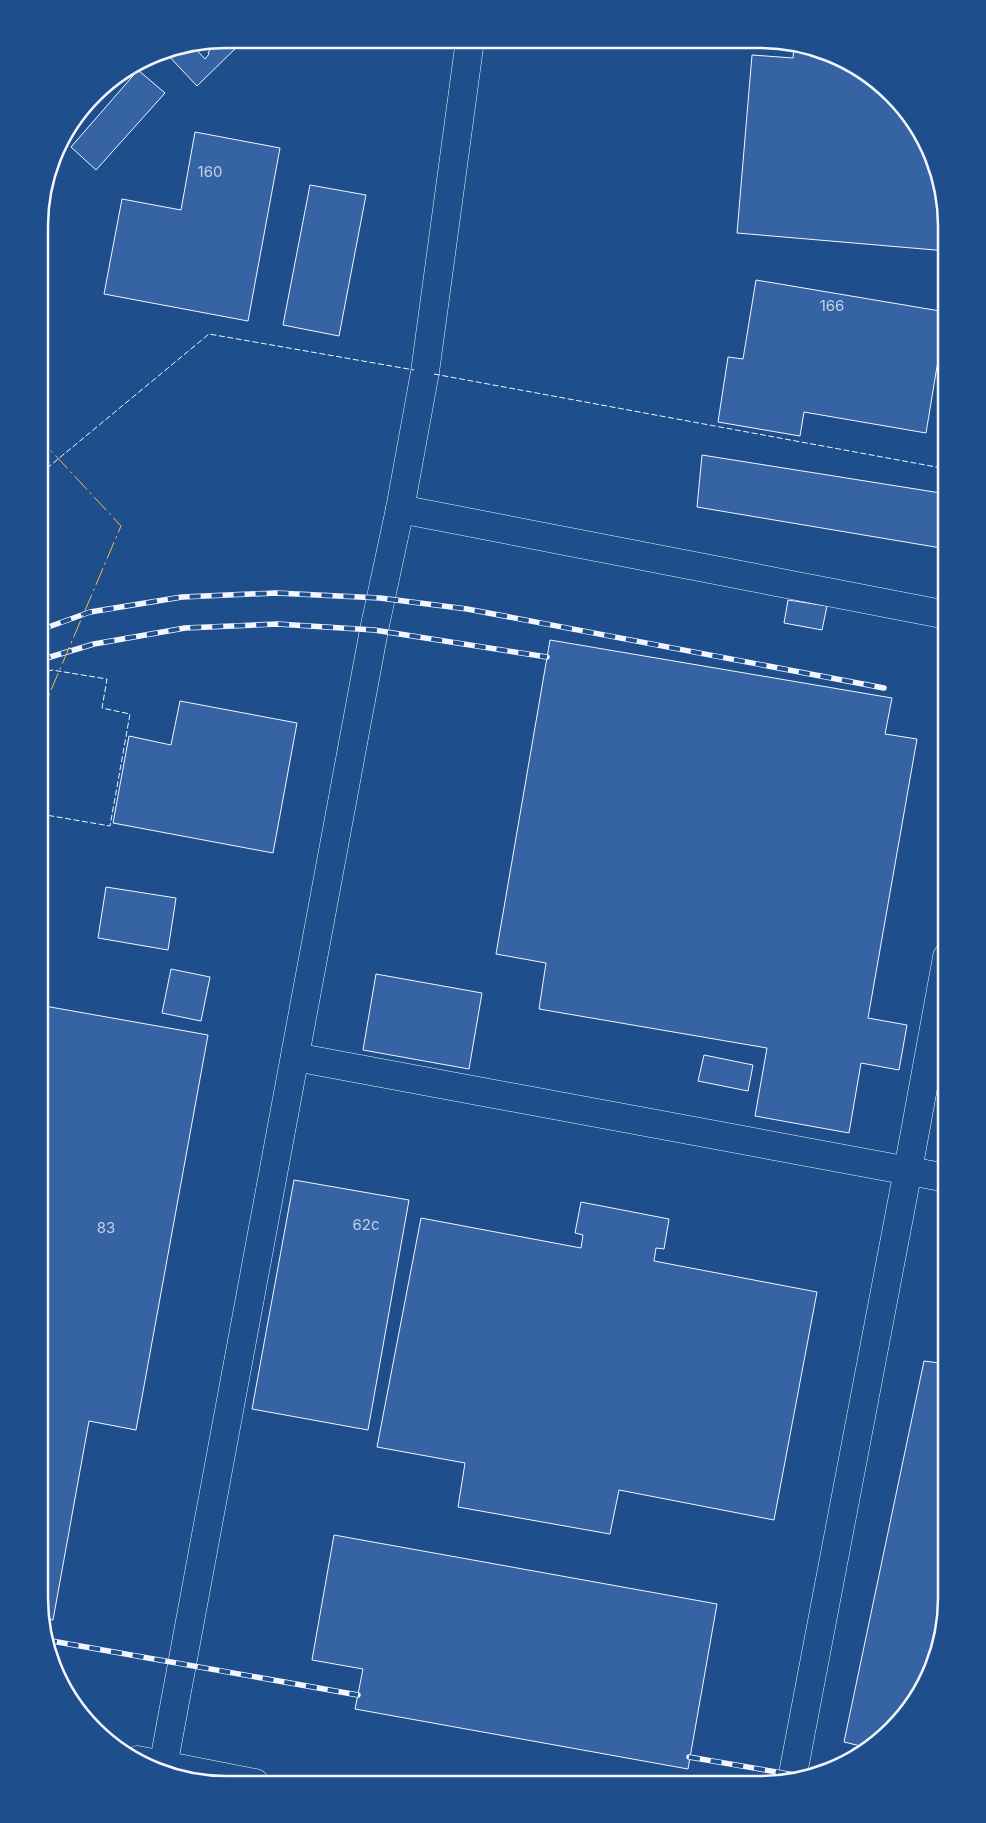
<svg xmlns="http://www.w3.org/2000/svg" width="986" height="1823" viewBox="0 0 986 1823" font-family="Inter,sans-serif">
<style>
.building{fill:#3563a3;stroke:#f2f6ff}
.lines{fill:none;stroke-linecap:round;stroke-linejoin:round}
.minor-casing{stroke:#f2f6ff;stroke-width:29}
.minor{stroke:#1f4e8c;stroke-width:28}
.rail-casing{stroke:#f2f6ff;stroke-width:5.5}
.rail{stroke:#1f4e8c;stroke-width:4;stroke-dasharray:11;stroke-linecap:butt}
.fence{stroke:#f2f6ff;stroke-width:1;stroke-dasharray:6 2.5;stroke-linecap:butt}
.power{stroke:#ffb74d;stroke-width:1;stroke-dasharray:18 4 2.5 4;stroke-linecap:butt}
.labels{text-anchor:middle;stroke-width:4;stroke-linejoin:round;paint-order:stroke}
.number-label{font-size:15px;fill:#c3d1e8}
.rim{fill:none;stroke:#f2f6ff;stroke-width:2.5}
</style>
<rect width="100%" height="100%" fill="#1f4e8c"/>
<g class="building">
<path d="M226 39H239L242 42 197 86 164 51 192 45 205 59 209 54 208 52 221 40Z"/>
<path d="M794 46 811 47 843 58 883 85 916 122 937 165 947 226V251L737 233 752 55 793 58Z"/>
<path d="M138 70 165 93 96 170 71 147Z"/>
<path d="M195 132 280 148 248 321 104 294 122 199 181 210Z"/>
<path d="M310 185 366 195 339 336 283 325Z"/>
<path d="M756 280 946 312 926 433 804 412 800 436 718 422 728 357 743 359Z"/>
<path d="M702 455 947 494V549L697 507Z"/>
<path d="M788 600 827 606 822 630 784 623Z"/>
<path d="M550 640 892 698 885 734 917 739 868 1018 907 1025 899 1070 861 1063 849 1133 755 1116 767 1048 539 1009 546 963 496 954Z"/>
<path d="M180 701 297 723 273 853 113 823 129 736 171 745Z"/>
<path d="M106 887 176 898 168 950 98 938Z"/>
<path d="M171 969 210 977 201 1021 162 1013Z"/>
<path d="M376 974 482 993 469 1069 363 1050Z"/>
<path d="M39 1005 208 1035 136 1430 89 1421 53 1620 42 1618 39 1597Z"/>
<path d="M704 1055 753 1065 748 1091 698 1081Z"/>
<path d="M294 1180 409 1200 368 1430 252 1409Z"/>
<path d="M581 1202 669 1219 664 1249 656 1248 654 1261 817 1292 774 1520 619 1490 610 1534 458 1507 465 1463 377 1447 421 1218 581 1248 583 1235 575 1233Z"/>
<path d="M924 1361 947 1364V1610L933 1669 908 1711 869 1748 844 1742Z"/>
<path d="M334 1535 717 1604 688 1769 355 1709 363 1669 312 1660Z"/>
</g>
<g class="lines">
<defs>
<g id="minor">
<path d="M470 40 425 372 400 509 947 615"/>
<path d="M295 1057 947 1178"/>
<path d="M137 1760 255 1783"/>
<path d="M162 1772 374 630 400 509"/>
<path d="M792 1779 908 1170 947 957"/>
</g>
</defs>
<use href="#minor" class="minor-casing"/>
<use href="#minor" class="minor"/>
<defs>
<g id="rail">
<path d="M40 630 90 612 182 597 276 593 380 598 467 609 884 688"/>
<path d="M40 660 94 644 185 628 277 624 374 630 547 657"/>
<path d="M46 1640 358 1695"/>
<path d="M855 1750 864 1753"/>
<path d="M689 1757 806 1777"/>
</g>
</defs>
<use href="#rail" class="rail-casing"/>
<use href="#rail" class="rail"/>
<g class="fence">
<path d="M434 374 947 469"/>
<path d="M40 474 209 334 414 370"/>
<path d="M40 814 110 826 130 714 102 708 107 679 52 670 40 674"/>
</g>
<path class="power" d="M40 716 121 526 40 439"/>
</g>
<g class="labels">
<g class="number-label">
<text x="210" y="177">160</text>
<text x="832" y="311">166</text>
<text x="366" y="1230">62c</text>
<text x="106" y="1233">83</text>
</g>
</g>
<path d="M0 0H986V1823H0ZM226 48H760A178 178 0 0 1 938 226V1598A178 178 0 0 1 760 1776H226A178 178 0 0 1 48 1598V226A178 178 0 0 1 226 48Z" fill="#1f4e8c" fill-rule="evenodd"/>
<path class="rim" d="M226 48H760A178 178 0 0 1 938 226V1598A178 178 0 0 1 760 1776H226A178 178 0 0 1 48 1598V226A178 178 0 0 1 226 48Z"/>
</svg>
